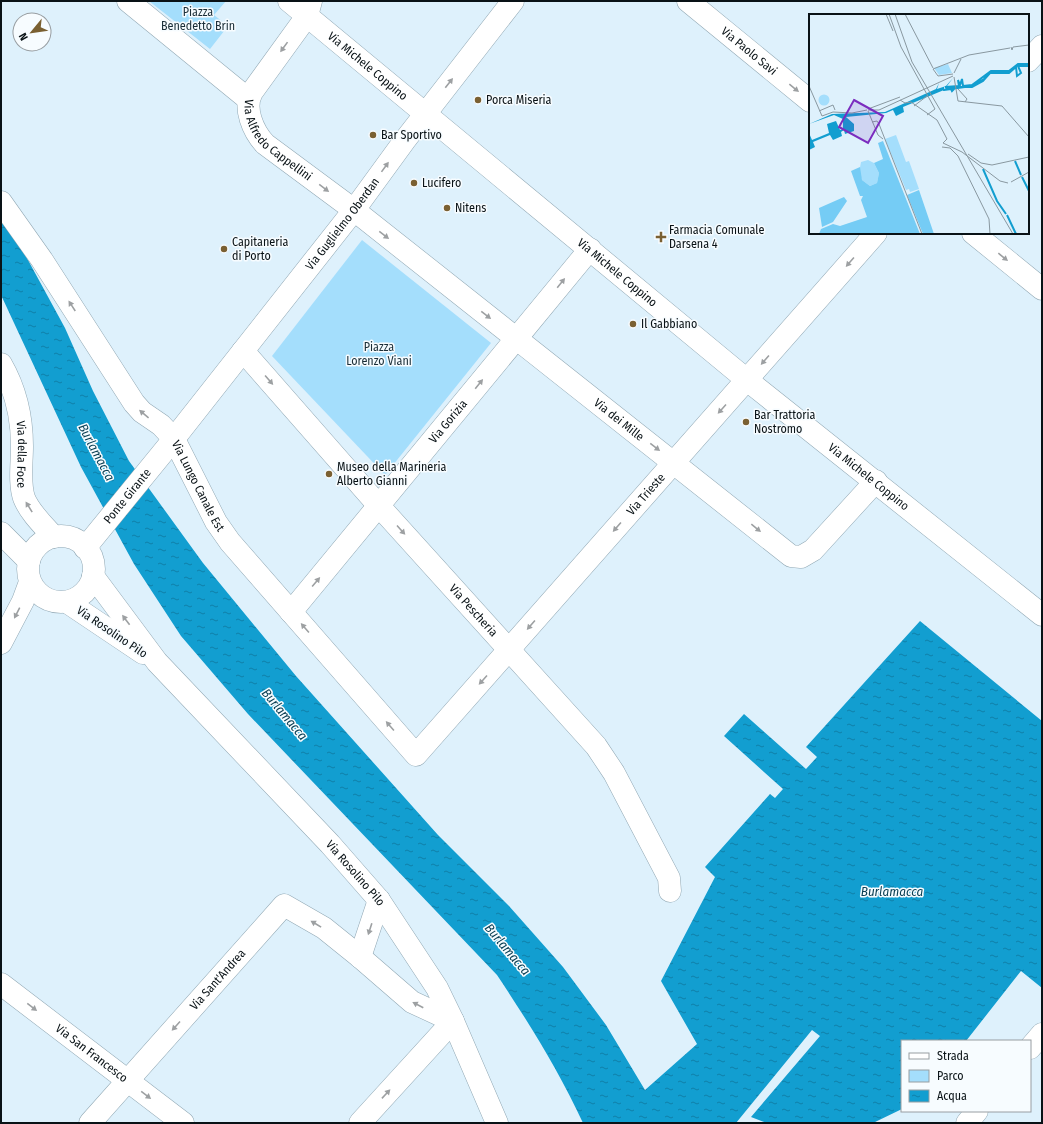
<svg xmlns="http://www.w3.org/2000/svg" width="1043" height="1124" viewBox="0 0 1043 1124" font-family="'Fira Sans Condensed',sans-serif">
<style>
.green{fill:#a4defc}
.water{fill:url(#water-ripples)}
.lines{fill:none;stroke-linecap:round;stroke-linejoin:round}
.street-casing{stroke:#91a8b4;stroke-width:23}
.secondary-casing{stroke:#91a8b4;stroke-width:23}
.street{stroke:#fff;stroke-width:22}
.secondary{stroke:#fff;stroke-width:22}
.oneway{fill:#9da0a2}
.poi-dot{fill:#7a6032;stroke:#f7fcff;stroke-width:1.5}
.labels{text-anchor:middle;stroke-width:3;stroke-linejoin:round;paint-order:stroke}
.park-label{font-size:12px;fill:#1a2e38;stroke:#f7fcff}
.street-label{font-size:12px;fill:#091216;stroke:#f7fcff}
.poi-label{font-size:12px;fill:#091216;stroke:#f7fcff;text-anchor:start}
.water-label{font-size:13px;font-style:italic;fill:#0c4055;stroke:#f7fcff}
.inset-river{fill:none;stroke:#129ed0;stroke-width:2}
.inset-road{fill:none;stroke:#8998a0;stroke-width:1}
.view{fill:#7b2cbf;fill-opacity:0.15;stroke:#7b2cbf;stroke-width:2}
.inset-edge{fill:none;stroke:#091216;stroke-width:2}
</style>
<defs>
<pattern id="water-ripples" width="26" height="14" patternUnits="userSpaceOnUse"><rect width="26" height="14" fill="#129ed0"/><path d="M2 4q2-2 4 0t4 0M15 11q2-2 4 0t4 0" fill="none" stroke="#0f7fa8"/></pattern>
</defs>
<rect width="100%" height="100%" fill="#def1fc"/>
<g class="green">
<path d="M149 1H226L214 15 228 26 210 49Z"/>
<path d="M362 240 491 343 385 475 272 356Z"/>
</g>
<path class="water" d="M1 216 28 260 65 328 93 391 129 461 203 563 296 676 438 835 509 906 563 967 606 1025 645 1090 697 1044 661 981 715 877 705 867 770 794 775 798 783 789 724 736 744 714 806 769 817 757 806 747 920 621 1042 721V988L1021 971 966 1041H902V1109L873 1123H767L751 1117 820 1036 812 1030 736 1123H583C559 1071 529 1023 497 975L248 714 181 636 134 564 81 467 1 295Z"/>
<g class="lines">
<defs>
<g id="street">
<path d="M128 1 248 99"/>
<path id="s1" d="M289 1 747 380 1042 615"/>
<path id="s2" d="M688 1 810 101"/>
<path d="M1028 61 1042 46"/>
<path id="s3" d="M1 202 42 260 134 403 142 412 161 425 174 439 216 522 230 542 416 755 876 233"/>
<path id="s4" d="M354 210 791 556 801 557 813 550 876 481"/>
<path d="M973 233 1042 289"/>
<path id="s5" d="M243 351 379 506 596 746 614 773 669 878 670 891"/>
<path id="s6" d="M291 612 590 249"/>
<path d="M1 643 23 601 30 582"/>
<path d="M360 957 379 900"/>
<path id="s7" d="M1 984 183 1123"/>
<path d="M1030 1048 1042 1034"/>
<path id="s8" d="M90 1123 284 905 324 928 360 957 412 1002 453 1021 360 1123"/>
<path d="M967 1123 977 1111"/>
</g>
<g id="secondary">
<path id="s9" d="M311 1 307 16 252 92C243 108 253 131 265 144L354 210"/>
<path id="s10" d="M1 364C16 390 22 416 22 446 22 463 19 483 24 498 30 513 44 526 54 537"/>
<path d="M1 533 29 561"/>
<circle cx="61" cy="569" r="33"/>
<path id="s11" d="M85 548 169 445 354 210 405 140 513 1"/>
<path id="s12" d="M93 576 157 662 330 844 379 900 437 988 453 1021 497 1123"/>
<path d="M67 602 143 653"/>
</g>
</defs>
<use href="#street" class="street-casing"/>
<use href="#secondary" class="secondary-casing"/>
<use href="#street" class="street"/>
<use href="#secondary" class="secondary"/>
</g>
<defs><path id="oneway-solid" d="M-6-.8H1V-3.2L6.5 0L1 3.2V.8H-6Z"/></defs>
<g class="oneway">
<use href="#oneway-solid" transform="translate(284 47) rotate(126)"/>
<use href="#oneway-solid" transform="translate(449 83) rotate(-52)"/>
<use href="#oneway-solid" transform="translate(794 88) rotate(39)"/>
<use href="#oneway-solid" transform="translate(385 167) rotate(-54)"/>
<use href="#oneway-solid" transform="translate(324 188) rotate(37)"/>
<use href="#oneway-solid" transform="translate(384 235) rotate(38)"/>
<use href="#oneway-solid" transform="translate(1003 257) rotate(39)"/>
<use href="#oneway-solid" transform="translate(850 262) rotate(131)"/>
<use href="#oneway-solid" transform="translate(561 283) rotate(-51)"/>
<use href="#oneway-solid" transform="translate(72 306) rotate(-123)"/>
<use href="#oneway-solid" transform="translate(486 315) rotate(38)"/>
<use href="#oneway-solid" transform="translate(765 360) rotate(131)"/>
<use href="#oneway-solid" transform="translate(269 380) rotate(49)"/>
<use href="#oneway-solid" transform="translate(479 384) rotate(-51)"/>
<use href="#oneway-solid" transform="translate(722 409) rotate(132)"/>
<use href="#oneway-solid" transform="translate(144 414) rotate(-140)"/>
<use href="#oneway-solid" transform="translate(655 447) rotate(38)"/>
<use href="#oneway-solid" transform="translate(29 507) rotate(-122)"/>
<use href="#oneway-solid" transform="translate(617 527) rotate(131)"/>
<use href="#oneway-solid" transform="translate(756 528) rotate(39)"/>
<use href="#oneway-solid" transform="translate(401 530) rotate(48)"/>
<use href="#oneway-solid" transform="translate(316 582) rotate(-50)"/>
<use href="#oneway-solid" transform="translate(17 613) rotate(117)"/>
<use href="#oneway-solid" transform="translate(126 620) rotate(-127)"/>
<use href="#oneway-solid" transform="translate(531 625) rotate(131)"/>
<use href="#oneway-solid" transform="translate(305 628) rotate(-131)"/>
<use href="#oneway-solid" transform="translate(483 680) rotate(132)"/>
<use href="#oneway-solid" transform="translate(390 726) rotate(-131)"/>
<use href="#oneway-solid" transform="translate(316 924) rotate(-149)"/>
<use href="#oneway-solid" transform="translate(370 929) rotate(108)"/>
<use href="#oneway-solid" transform="translate(418 1005) rotate(-152)"/>
<use href="#oneway-solid" transform="translate(32 1007) rotate(38)"/>
<use href="#oneway-solid" transform="translate(176 1026) rotate(132)"/>
<use href="#oneway-solid" transform="translate(386 1094) rotate(-47)"/>
<use href="#oneway-solid" transform="translate(146 1095) rotate(37)"/>
</g>
<g class="poi-dot">
<circle cx="478" cy="100" r="4"/>
<circle cx="373" cy="135" r="4"/>
<circle cx="414" cy="183" r="4"/>
<circle cx="447" cy="208" r="4"/>
<path d="M659 231h4v4h4v4h-4v4h-4v-4h-4v-4h4z"/>
<circle cx="224" cy="249" r="4"/>
<circle cx="633" cy="324" r="4"/>
<circle cx="746" cy="422" r="4"/>
<circle cx="329" cy="474" r="4"/>
</g>
<g class="labels">
<g class="park-label">
<text x="198" y="16">Piazza<tspan x="198" dy="14">Benedetto Brin</tspan></text>
<text x="379" y="351">Piazza<tspan x="379" dy="14">Lorenzo Viani</tspan></text>
</g>
<g class="street-label">
<text dy="4" stroke="none"><textPath href="#s2" startOffset="79">Via Paolo Savi</textPath></text>
<text dy="4" stroke="none"><textPath href="#s1" startOffset="102">Via Michele Coppino</textPath></text>
<text dy="4" stroke="none"><textPath href="#s9" startOffset="170">Via Alfredo Cappellini</textPath></text>
<text dy="4" stroke="none"><textPath href="#s11" startOffset="414">Via Guglielmo Oberdan</textPath></text>
<text dy="4" stroke="none"><textPath href="#s1" startOffset="426">Via Michele Coppino</textPath></text>
<text dy="4" stroke="none"><textPath href="#s4" startOffset="338">Via dei Mille</textPath></text>
<text dy="4" stroke="none"><textPath href="#s6" startOffset="247">Via Gorizia</textPath></text>
<text dy="4" stroke="none"><textPath href="#s10" startOffset="94">Via della Foce</textPath></text>
<text dy="4" stroke="none"><textPath href="#s1" startOffset="750">Via Michele Coppino</textPath></text>
<text dy="4" stroke="none"><textPath href="#s3" startOffset="348">Via Lungo Canale Est</textPath></text>
<text dy="4" stroke="none"><textPath href="#s3" startOffset="1043">Via Trieste</textPath></text>
<text dy="4" stroke="none"><textPath href="#s11" startOffset="67">Ponte Girante</textPath></text>
<text dy="4" stroke="none"><textPath href="#s5" startOffset="347">Via Pescheria</textPath></text>
<text transform="translate(112 632) rotate(34)" y="4">Via Rosolino Pilo</text>
<text dy="4" stroke="none"><textPath href="#s12" startOffset="397">Via Rosolino Pilo</textPath></text>
<text dy="4" stroke="none"><textPath href="#s8" startOffset="192">Via Sant'Andrea</textPath></text>
<text dy="4" stroke="none"><textPath href="#s7" startOffset="114">Via San Francesco</textPath></text>
</g>
<g class="poi-label">
<text x="486" y="104">Porca Miseria</text>
<text x="381" y="139">Bar Sportivo</text>
<text x="422" y="187">Lucifero</text>
<text x="455" y="212">Nitens</text>
<text x="669" y="234">Farmacia Comunale<tspan x="669" dy="14">Darsena 4</tspan></text>
<text x="232" y="246">Capitaneria<tspan x="232" dy="14">di Porto</tspan></text>
<text x="641" y="328">Il Gabbiano</text>
<text x="754" y="419">Bar Trattoria<tspan x="754" dy="14">Nostromo</tspan></text>
<text x="337" y="471">Museo della Marineria<tspan x="337" dy="14">Alberto Gianni</tspan></text>
</g>
<g class="water-label">
<text transform="translate(97 452) rotate(62)" y="5">Burlamacca</text>
<text transform="translate(285 714) rotate(50)" y="5">Burlamacca</text>
<text x="892" y="896">Burlamacca</text>
<text transform="translate(508 949) rotate(50)" y="5">Burlamacca</text>
</g>
</g>
<g transform="translate(809 14)">
<rect width="220" height="220" fill="#def1fc"/>
<path d="M9.5 86a5.5 5.5 0 1 1 11 0a5.5 5.5 0 1 1-11 0ZM87 121 97 148 100 147 110 175 101 178 100 175 97 176 76 125ZM59 146 65 149 70 159 68 169 61 172 53 166 50 159 52 148Z" fill="#a4defc"/>
<path d="M74 127 111 220H10L12 215 24 210 31 212 58 203 52 186 54 182H51L42 157 51 153 53 166 61 172 68 169 70 159 65 149 74 145 69 129ZM110 176 125 220H114L98 181ZM35 183 38 187 24 208 13 213 10 194Z" fill="#75ccf5"/>
<path d="M139 50 143 59 130 61 125 54Z" fill="#a4defc"/>
<path d="M144 64 138 72 135 73V76L94 93 95 98 87 102 84 96 77 99 37 103 45 110V117L36 120 35 116 32 118 33 122 24 126 21 121 4 128 6 133 0 136V119L3 126 20 119 18 110 27 107 31 116 34 115V105L25 101 0 110 23 100 76 98 127 75 130 69 128 75 137 72Z" fill="#129ed0"/>
<path class="inset-river" d="M220 50H209L200 57H182L163 71 154 72 153 65 151 71 149 66 150 72 136 73 141 74 135 76 142 75 143 77 147 73H163L174 67 181 59H200L207 53 208 62 212 59 209 52H220M134 76 163 72 175 65 181 58H199L209 51H220M206 147 212 161M174 155 188 187 197 200M213 163 220 177M198 201 207 220"/>
<path class="inset-road" d="M77 0 84 17M80 0 92 33 126 95 118 101M86 0 103 48 204 220M96 0 124 54M202 33 203 36 204 33 220 31M145 59 152 45M144 60 129 62 124 55 160 41 201 34M145 63 149 87 193 92 220 123M0 72 13 102 24 98 43 99 58 96M149 75 158 85 156 88M91 86 96 89 102 88 128 106 138 125 134 129M105 92 118 82M59 95 91 83M59 96H70L144 62M10 97 24 91 26 96M59 97 69 121 74 125M63 108 68 107 70 110 113 220M134 129 153 138 191 167 199 169M133 133 141 134 149 142 180 205 181 220M159 140 172 149 183 151 220 143M202 168 220 158"/>
<path class="view" d="M45 86 74 102 59 129 30 113Z"/>
<rect width="220" height="220" class="inset-edge"/>
</g>
<rect width="1043" height="1124" fill="none" stroke="#091216" stroke-width="4"/>
<rect x="901" y="1040" width="130" height="72" fill="#f7fcff" stroke="#989ea2"/>
<rect x="909" y="1053" width="20" height="6" fill="#ffffff" stroke="#989ea2"/>
<text x="937" y="1060" font-size="12" fill="#091216">Strada</text>
<rect x="909" y="1070" width="20" height="12" fill="#a4defc" stroke="#989ea2"/>
<text x="937" y="1080" font-size="12" fill="#091216">Parco</text>
<rect x="909" y="1090" width="20" height="12" fill="url(#water-ripples)" stroke="#989ea2"/>
<text x="937" y="1100" font-size="12" fill="#091216">Acqua</text>
<g transform="translate(32 32) rotate(241)"><circle r="19" fill="#f7fcff" stroke="#989ea2"/>
<path d="M0-3L7 15L0 10L-7 15Z" fill="#7a6032"/>
<text y="-6" font-size="11" font-weight="bold" text-anchor="middle" fill="#091216">N</text>
</g>
</svg>
